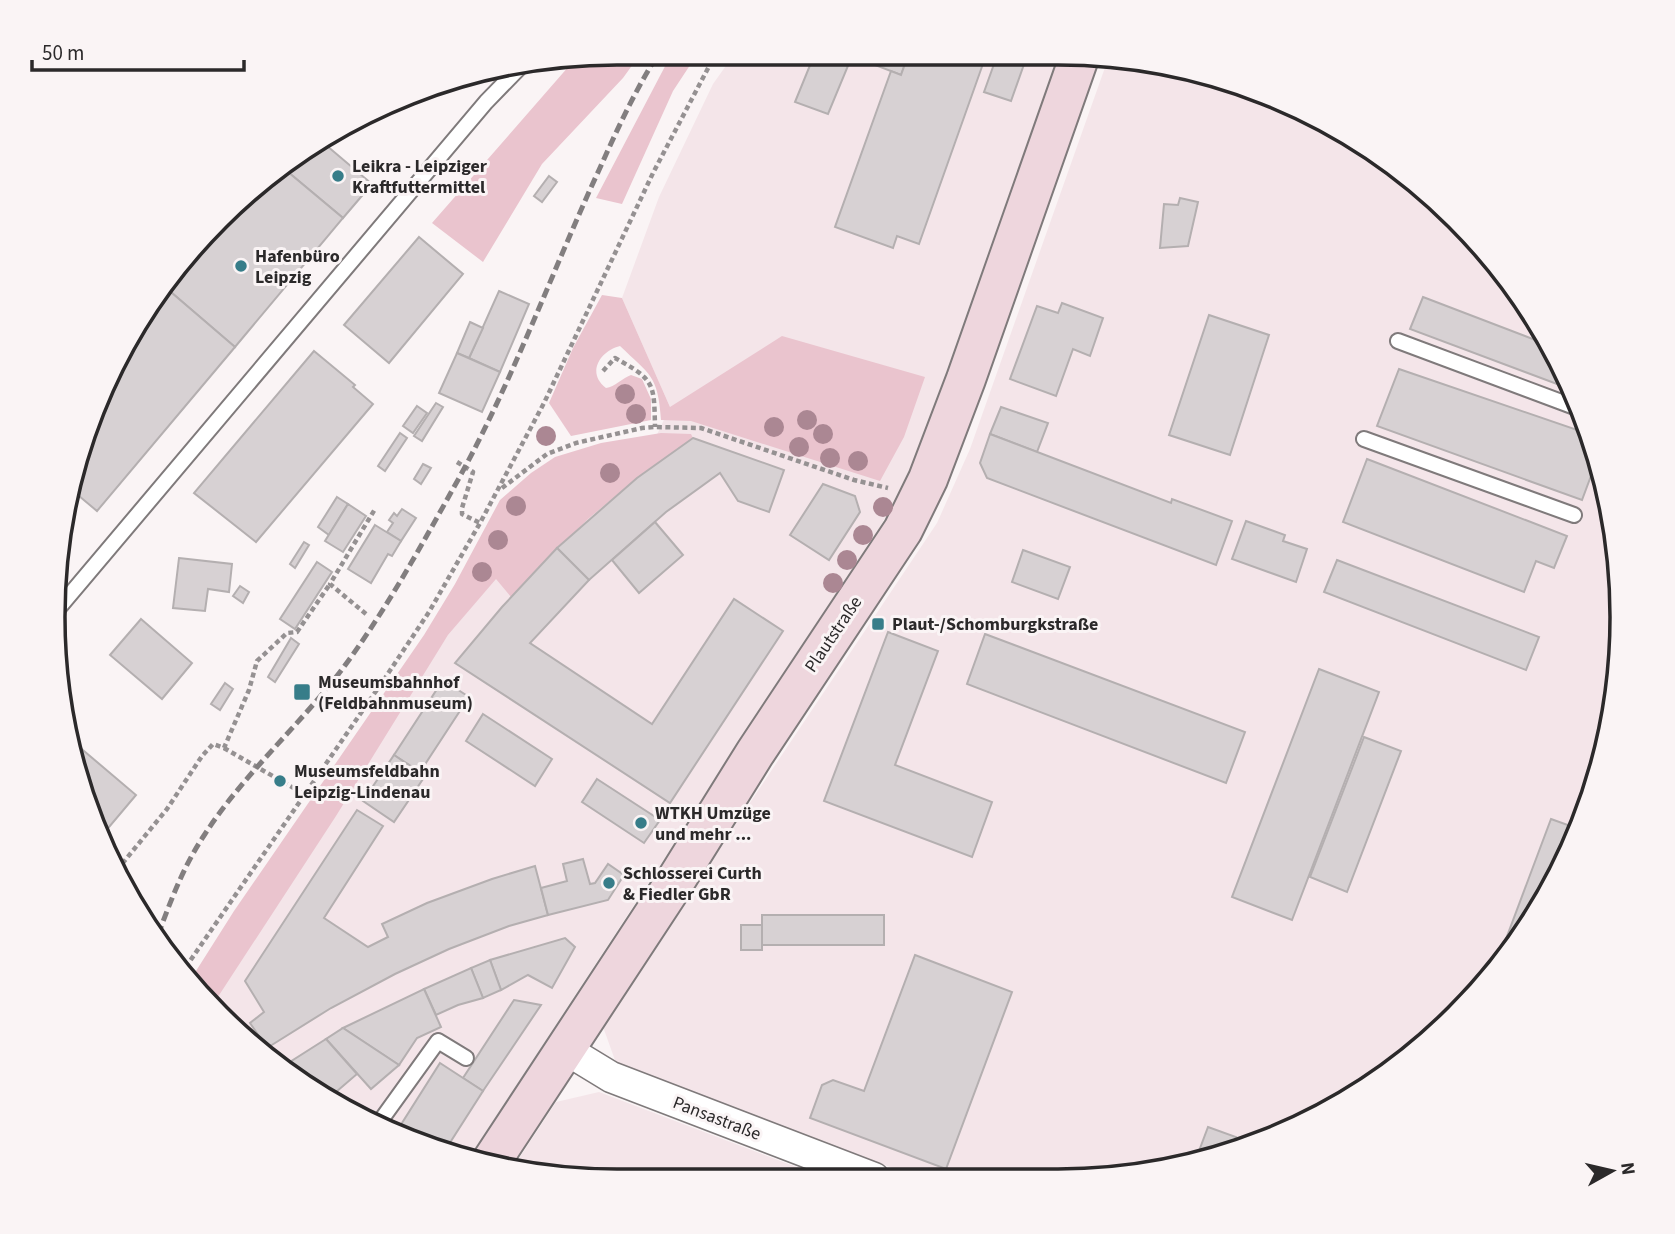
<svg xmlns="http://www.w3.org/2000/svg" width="1675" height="1234" viewBox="0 0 1675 1234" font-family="'Source Sans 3',sans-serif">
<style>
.built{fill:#f4e5e9}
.green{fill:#eac4ce}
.building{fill:#d7d1d3;stroke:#b4afb0;stroke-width:2}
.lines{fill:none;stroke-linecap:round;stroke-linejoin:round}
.service-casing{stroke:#7f7a7b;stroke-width:18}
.minor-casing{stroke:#7f7a7b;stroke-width:33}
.secondary-casing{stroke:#7f7a7b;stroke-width:42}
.path{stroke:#959192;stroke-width:4.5;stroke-dasharray:5 3.5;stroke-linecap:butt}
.service{stroke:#fff;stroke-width:14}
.minor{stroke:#fff;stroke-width:30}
.secondary{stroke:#eed6dd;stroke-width:38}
.rail{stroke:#827e7f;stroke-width:5;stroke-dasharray:10 5;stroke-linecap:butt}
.tree{fill:#ab8793}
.poi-dot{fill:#377d89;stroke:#faf4f5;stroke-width:2.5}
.labels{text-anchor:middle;stroke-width:6;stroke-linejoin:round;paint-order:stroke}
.poi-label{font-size:18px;font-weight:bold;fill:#2b292a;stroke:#faf4f5;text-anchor:start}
.street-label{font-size:18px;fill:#2b292a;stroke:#faf4f5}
.rim{fill:none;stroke:#2b292a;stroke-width:3.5}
</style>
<rect width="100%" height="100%" fill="#faf4f5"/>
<g class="built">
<path d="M735 53H1064L924 443 877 533 467 1161 367 1123 245 1042 209 1003 448 635 522 547 653 443 670 407 622 298 659 197 713 84Z"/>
<path d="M1108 59 1204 72 1371 147 1506 273 1564 367 1603 471 1621 580 1618 690 1593 798 1547 899 1483 989 1402 1065 1274 1138 1132 1177 919 1178 616 1063 602 1024 937 523 970 449Z"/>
<path d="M599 1092 828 1179 580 1180 512 1169 556 1102Z"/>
</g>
<g class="green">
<path d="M617 53H641L623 78 542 164 483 262 432 223 576 58Z"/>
<path d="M672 53H698L673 91 622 204 596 198Z"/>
<path d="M602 295 622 298 670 407 782 336 925 377 904 437 880 481 691 421 661 420C658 375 650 375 620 346 600 351 586 373 606 388 615 387 622 378 631 375L642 379 651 399V420L571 436 549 403 573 348Z"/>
<path d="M661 433 691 434 693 438 637 478 588 519 511 597 496 579 448 635 336 816 212 1006 189 982 234 911 424 635 455 584 500 500 531 473 555 457 601 443Z"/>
</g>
<g class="building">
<path d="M815 53H909L901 75 852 56 828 114 795 102Z"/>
<path d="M909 53H960L984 61 919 244 897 236 893 248 835 227 891 71 901 75Z"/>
<path d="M998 53H1028L1011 101 984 92Z"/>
<path d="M320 140 372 184 343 218 282 167 304 147Z"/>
<path d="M282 167 343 218 235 347 165 287 193 245Z"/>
<path d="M549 176 557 182 542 202 534 196Z"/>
<path d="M1180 198 1198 202 1188 246 1160 248 1164 204 1178 205Z"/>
<path d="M419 237 463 274 389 363 344 325Z"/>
<path d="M165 287 235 347 97 511 73 491 111 368Z"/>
<path d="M499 291 529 304 500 372 469 358Z"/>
<path d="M1423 297 1551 346 1564 367 1573 390 1410 329Z"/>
<path d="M1062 303 1103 318 1090 356 1073 349 1056 396 1010 379 1037 306 1058 313Z"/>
<path d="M1209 315 1269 335 1230 455 1169 435Z"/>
<path d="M470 322 483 328 469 358 457 353Z"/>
<path d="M314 351 355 385 353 387 373 404 256 542 194 493Z"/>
<path d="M457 353 500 372 482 412 439 393Z"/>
<path d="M1399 369 1589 434 1598 457 1582 500 1377 426Z"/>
<path d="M436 403 443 407 422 441 414 436Z"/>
<path d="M417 406 427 413 413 433 403 426Z"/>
<path d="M1001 407 1048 423 1037 452 990 434Z"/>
<path d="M400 433 407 438 385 471 378 466Z"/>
<path d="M990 434 1171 503 1172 499 1232 521 1216 565 987 478 980 463Z"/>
<path d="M693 438 784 470 769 512 738 501 720 473 666 512 589 580 557 548 637 478Z"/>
<path d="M1367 459 1567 536 1554 568 1536 561 1524 592 1343 522Z"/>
<path d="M423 464 431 468 421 484 414 479Z"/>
<path d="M823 484 855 496 860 512 829 560 790 535Z"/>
<path d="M337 497 348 504 329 535 318 527Z"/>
<path d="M348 504 366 516 343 552 325 541Z"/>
<path d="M402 509 416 518 401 541 387 532 393 523 389 520 394 513 397 516Z"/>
<path d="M1246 521 1285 535 1283 541 1307 549 1296 582 1232 559Z"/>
<path d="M655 522 683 555 639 593 612 560Z"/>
<path d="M375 525 401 541 392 556 388 554 371 583 348 569Z"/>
<path d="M304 542 309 545 295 568 290 564Z"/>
<path d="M557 548 589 580 530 643 652 724 734 599 783 631 670 803 455 663 502 607Z"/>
<path d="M1023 550 1070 567 1058 599 1012 582Z"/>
<path d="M179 558 232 564 229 592 208 589 205 611 173 608Z"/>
<path d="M1337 560 1539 637 1526 670 1324 592Z"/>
<path d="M317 562 332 572 295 629 280 619Z"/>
<path d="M240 586 249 592 243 603 233 596Z"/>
<path d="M141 619 192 663 162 699 110 655Z"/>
<path d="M888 632 938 651 895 765 992 802 972 857 824 801Z"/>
<path d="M985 634 1245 732 1226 783 967 684Z"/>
<path d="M291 638 299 644 275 682 268 677Z"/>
<path d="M1319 669 1379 692 1292 920 1232 897Z"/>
<path d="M443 680 469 697 420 772 394 755Z"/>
<path d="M225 683 233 689 220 710 211 704Z"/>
<path d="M483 714 552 759 535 786 466 741Z"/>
<path d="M1364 737 1401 751 1347 892 1310 877Z"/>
<path d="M71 740 136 795 99 839 96 833Z"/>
<path d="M394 755 425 776 394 822 363 801Z"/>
<path d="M597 779 660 820 644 843 582 802Z"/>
<path d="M357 810 383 826 324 918 368 947 388 937 382 924 427 903 492 879 535 866 548 915 509 926 449 949 395 974 331 1008 267 1048 250 1023 264 1012 245 981Z"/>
<path d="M1551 819 1579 829 1547 899 1510 950 1503 947Z"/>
<path d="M583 859 590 884 595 883 608 864 624 875 608 900 548 915 541 888 567 881 563 864Z"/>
<rect x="762" y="915" width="122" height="30"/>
<rect x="741" y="925" width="21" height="25"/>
<path d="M565 938 575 947 552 988 528 975 501 990 490 960Z"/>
<path d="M915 955 1012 992 946 1169 810 1118 822 1085 833 1080 864 1091Z"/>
<path d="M490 960 501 990 483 998 471 968Z"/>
<path d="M471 968 483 998 458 1005 436 1015 424 989Z"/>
<path d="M424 989 441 1027 417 1038 399 1065 343 1028Z"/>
<path d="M514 1000 541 1005 483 1091 463 1078Z"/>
<path d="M343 1028 399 1065 371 1089 326 1039Z"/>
<path d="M326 1039 357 1074 329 1098 282 1067Z"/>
<path d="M440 1063 483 1091 444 1152 395 1134Z"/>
<path d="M1208 1127 1236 1137 1232 1150 1210 1156 1199 1151Z"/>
</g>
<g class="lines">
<defs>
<g id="service">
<path d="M1398 341 1580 409"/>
<path d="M1364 439 1574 515"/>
<path d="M57 610 486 102 522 65"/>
<path d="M376 1127 438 1041 466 1058"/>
</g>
<path id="minor" d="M565 1049 611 1077 874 1178"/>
<path id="secondary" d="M489 1165 671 888 755 753 903 530 928 479 966 379 1080 55"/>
</defs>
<use href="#service" class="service-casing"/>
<use href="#minor" class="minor-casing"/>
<use href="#secondary" class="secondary-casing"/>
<g class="path">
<path d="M603 371 615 358C655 380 654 383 655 427"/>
<path d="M457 462 473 472 462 508V514L480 523"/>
<path d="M502 488 547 454 576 443 642 428 655 427 701 428 854 480 888 488"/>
<path d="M366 614 330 584 375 509"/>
<path d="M224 748 304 794"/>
<path d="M117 870 167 809 202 756 213 744 224 748 249 690 257 661 287 633 297 632 330 584"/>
<path d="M181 974 385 678 429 612 480 523 544 403 653 173 716 53"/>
</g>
<use href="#service" class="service"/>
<use href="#minor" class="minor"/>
<use href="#secondary" class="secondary"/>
<path class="rail" d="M158 935C171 900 184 865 205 834 243 775 297 728 340 672 383 615 419 550 454 487 511 386 550 276 599 170 617 130 635 90 659 53"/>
</g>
<g class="tree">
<circle cx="625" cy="394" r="10"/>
<circle cx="636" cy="414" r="10"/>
<circle cx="807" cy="420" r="10"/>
<circle cx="774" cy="427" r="10"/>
<circle cx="823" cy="434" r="10"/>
<circle cx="546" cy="436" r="10"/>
<circle cx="799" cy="447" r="10"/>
<circle cx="830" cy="458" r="10"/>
<circle cx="858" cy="461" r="10"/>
<circle cx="610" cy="473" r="10"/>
<circle cx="516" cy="506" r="10"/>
<circle cx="883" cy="507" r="10"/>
<circle cx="863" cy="535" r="10"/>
<circle cx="498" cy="540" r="10"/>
<circle cx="847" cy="560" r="10"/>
<circle cx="482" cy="572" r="10"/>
<circle cx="833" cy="583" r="10"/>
</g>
<g class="poi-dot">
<circle cx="338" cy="176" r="7"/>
<circle cx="241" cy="266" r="7"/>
<rect x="871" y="617" width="14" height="14" rx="3.5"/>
<rect x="293" y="683" width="18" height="18" rx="3.5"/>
<circle cx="280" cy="781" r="7"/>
<circle cx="641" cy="823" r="7"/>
<circle cx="609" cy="883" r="7"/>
</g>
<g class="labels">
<g class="poi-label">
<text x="352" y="172">Leikra - Leipziger<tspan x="352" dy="21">Kraftfuttermittel</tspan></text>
<text x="255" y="262">Hafenbüro<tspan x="255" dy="21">Leipzig</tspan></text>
<text x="892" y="630">Plaut-/Schomburgkstraße</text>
<text x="318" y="688">Museumsbahnhof<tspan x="318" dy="21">(Feldbahnmuseum)</tspan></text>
<text x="294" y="777">Museumsfeldbahn<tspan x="294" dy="21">Leipzig-Lindenau</tspan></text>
<text x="655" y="819">WTKH Umzüge<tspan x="655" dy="21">und mehr ...</tspan></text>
<text x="623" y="879">Schlosserei Curth<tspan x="623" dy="21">&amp; Fiedler GbR</tspan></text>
</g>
<g class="street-label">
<text transform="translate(833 634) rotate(-56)" y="6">Plautstraße</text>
<text transform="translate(717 1118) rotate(21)" y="6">Pansastraße</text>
</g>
</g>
<path d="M0 0H1675V1234H0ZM617 65H1058A552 552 0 0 1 1610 617V617A552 552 0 0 1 1058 1169H617A552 552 0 0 1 65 617V617A552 552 0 0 1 617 65Z" fill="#faf4f5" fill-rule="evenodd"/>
<path class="rim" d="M617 65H1058A552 552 0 0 1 1610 617V617A552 552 0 0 1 1058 1169H617A552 552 0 0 1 65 617V617A552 552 0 0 1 617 65Z"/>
<g transform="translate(1612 1171) rotate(82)" stroke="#faf4f5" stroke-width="5" paint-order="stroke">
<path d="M0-5L12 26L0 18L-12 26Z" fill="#2b292a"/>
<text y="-10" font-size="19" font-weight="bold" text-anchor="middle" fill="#2b292a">N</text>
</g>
<path d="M32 60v10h212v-10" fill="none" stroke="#2b292a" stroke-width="3.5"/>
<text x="42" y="60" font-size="21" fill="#2b292a" stroke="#faf4f5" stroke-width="5" paint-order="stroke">50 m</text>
</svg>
